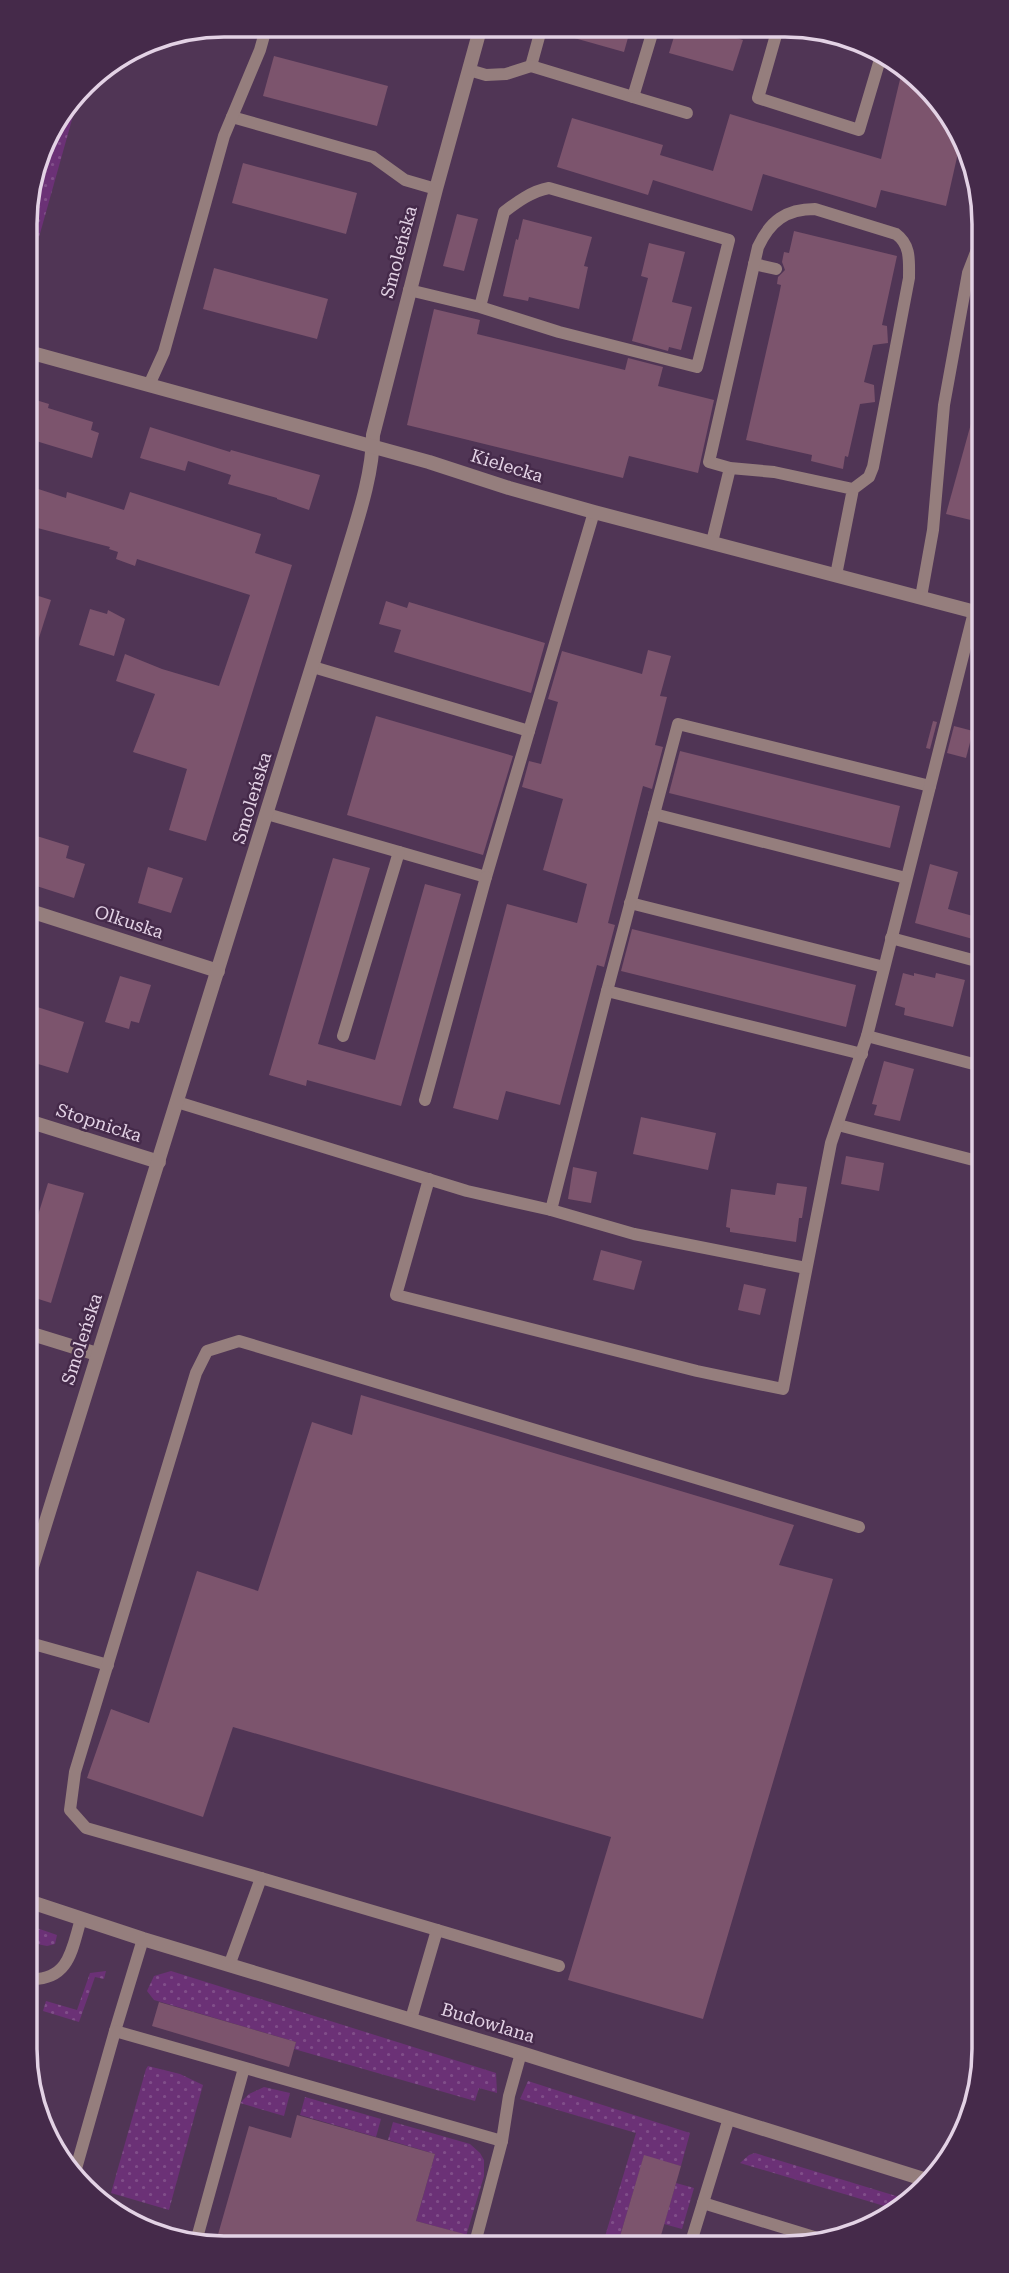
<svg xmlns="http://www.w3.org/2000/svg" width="1009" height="2273" viewBox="0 0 1009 2273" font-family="'Roboto Serif',serif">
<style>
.grass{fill:url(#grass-dots)}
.building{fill:#7c546d}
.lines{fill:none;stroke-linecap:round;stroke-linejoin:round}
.service{stroke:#957e7d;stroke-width:12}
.minor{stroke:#957e7d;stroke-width:14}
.tertiary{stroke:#957e7d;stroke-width:14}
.labels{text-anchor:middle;stroke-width:5;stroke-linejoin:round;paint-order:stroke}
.street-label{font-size:18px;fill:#e3d2e5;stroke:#452a4a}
.rim{fill:none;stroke:#e3d2e5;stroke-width:3.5}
</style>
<defs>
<pattern id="grass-dots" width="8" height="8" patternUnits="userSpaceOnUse" patternTransform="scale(1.75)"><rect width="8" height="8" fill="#6b3176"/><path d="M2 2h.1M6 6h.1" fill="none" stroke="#804e89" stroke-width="1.8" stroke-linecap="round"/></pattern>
</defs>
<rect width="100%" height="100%" fill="#503555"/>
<g class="grass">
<path d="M76 95 73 116 25 287V210L45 135Z"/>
<path d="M31 1926 57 1935 55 1944 47 1946 37 1944 31 1963Z"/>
<path d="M106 1971 104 1979 95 1977 79 2022 43 2011 46 2001 77 2010 90 1973Z"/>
<path d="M171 1971 496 2073 497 2093 479 2088 475 2101 294 2049 296 2042 154 2000 147 1991 154 1976Z"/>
<path d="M148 2066 180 2074 203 2085 169 2210 111 2193 146 2069Z"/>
<path d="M528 2081 690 2133 681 2166 644 2156 618 2243H603L636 2133 520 2099Z"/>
<path d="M264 2087 290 2093 284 2116 240 2103 249 2094Z"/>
<path d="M305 2097 381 2119 376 2137 300 2115Z"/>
<path d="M393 2122 470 2144 480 2153 484 2160V2176L464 2243H453L456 2232 416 2221 435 2154 388 2140Z"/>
<path d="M755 2153 906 2199 891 2208 740 2163 749 2155Z"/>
<path d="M676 2183 694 2188 682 2229 664 2224Z"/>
</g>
<g class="building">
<path d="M553 27H631L624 52 553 32Z"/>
<path d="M677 27H701L743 40 733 71 669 53Z"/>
<path d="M274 56 388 86 377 126 263 96Z"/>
<path d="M903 67 917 74 960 144 946 206 881 190 876 208 763 174 752 211 653 180 648 195 557 167 572 118 663 145 660 155 713 171 730 114 881 159Z"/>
<path d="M243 163 357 193 346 234 232 203Z"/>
<path d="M457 214 478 219 464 271 443 266Z"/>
<path d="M523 219 592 237 584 266 588 267 579 309 529 297 528 301 503 296 516 239 518 240Z"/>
<path d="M794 231 897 256 882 325 887 326 888 343 873 345 864 382 874 385 875 402 860 404 848 457 845 456 843 469 811 461 812 455 746 440 779 295 781 285 777 284 778 277 785 270 782 262 784 252 789 253Z"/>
<path d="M649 243 685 252 672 302 692 307 681 350 669 347 668 351 632 341 648 278 641 276Z"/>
<path d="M214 268 328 299 317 339 203 309Z"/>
<path d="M434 309 480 320 477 334 625 370 628 358 663 367 658 386 714 400 698 473 629 456 623 478 407 425Z"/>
<path d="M26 397 49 404 48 408 93 422 91 430 99 433 92 458 26 438Z"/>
<path d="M972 420 978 421 979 522 946 514Z"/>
<path d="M150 427 230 452 231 450 320 475 309 510 277 499V498L228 484 231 475 188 461 185 471 140 458Z"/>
<path d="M26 485 66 498 67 492 124 510 130 492 261 534 255 553 292 565 206 841 169 830 187 769 133 752 155 694 116 681 125 654 162 669 219 686 250 595 137 559 135 566 116 559 118 552 109 549 110 547 26 525Z"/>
<path d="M26 592 51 600 31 663 26 662Z"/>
<path d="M386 601 407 608 409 602 545 643 531 693 394 652 401 630 379 624Z"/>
<path d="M90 609 107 614 108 610 125 619 114 656 79 645Z"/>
<path d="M648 650 671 656 660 696 667 697 655 745 663 747 652 789 643 786 608 923 615 925 604 967 597 965 560 1105 506 1091 498 1120 453 1108 507 904 577 923 587 884 543 870 563 799 522 787 529 761 541 764 558 702 548 699 562 651 642 674Z"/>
<path d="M376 716 513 756 483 855 347 815Z"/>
<path d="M933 721 937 722 930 749 926 748Z"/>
<path d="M954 726 973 731 966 758 947 753Z"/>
<path d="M680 751 900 806 890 848 669 793Z"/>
<path d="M27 833 69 846 66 858 85 864 74 898 27 883Z"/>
<path d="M333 858 370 868 318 1044 375 1060 425 884 461 894 401 1106 307 1080 306 1086 269 1075Z"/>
<path d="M930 864 958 872 948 909 980 918V941L915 923Z"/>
<path d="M148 867 183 878 171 913 138 903Z"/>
<path d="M632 929 856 985 846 1027 621 971Z"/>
<path d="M903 973 914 976V973L935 978 936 973 965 980 953 1027 904 1015 905 1008 895 1005Z"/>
<path d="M120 976 151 985 139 1023 131 1021 129 1029 105 1022Z"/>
<path d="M28 1004 84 1022 68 1073 28 1061Z"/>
<path d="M884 1061 914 1069 900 1121 874 1115 877 1105 872 1104Z"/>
<path d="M641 1117 716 1133 708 1170 633 1154Z"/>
<path d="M846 1156 884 1163 879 1191 841 1184Z"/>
<path d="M573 1167 597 1172 591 1203 568 1199Z"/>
<path d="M48 1183 84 1193 51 1303 29 1296 28 1247Z"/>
<path d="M777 1183 807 1187 802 1218H799L796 1242 730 1232V1228L726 1227 731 1189 775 1195Z"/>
<path d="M601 1250 642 1261 634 1290 593 1280Z"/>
<path d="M744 1284 766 1289 760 1315 738 1310Z"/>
<path d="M361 1395 794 1525 779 1565 833 1579 703 2019 568 1980 611 1837 233 1727 203 1817 87 1778 111 1709 149 1723 197 1571 258 1591 312 1422 352 1435Z"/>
<path d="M159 2002 296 2042 289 2067 152 2026Z"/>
<path d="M297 2115 435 2154 416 2221 468 2235 466 2243 215 2245 249 2126 291 2138Z"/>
<path d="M644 2155 681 2166 662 2232 659 2242 618 2243Z"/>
</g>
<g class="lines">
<g class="service">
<path d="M778 28 758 98 859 130 881 56"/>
<path d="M531 66 542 26"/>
<path d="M469 70 486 75 506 74 531 66 633 97 654 27"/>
<path d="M633 97 687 113"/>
<path d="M232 117 373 157 405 180 436 189"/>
<path d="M754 264 776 269"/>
<path d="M409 290 480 307 559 332 697 367 729 240 549 188C532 191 517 202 504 212L480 307"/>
<path d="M149 385 164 352 224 136 260 50 267 25"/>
<path d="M712 542 730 468"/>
<path d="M836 575 853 489 774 472 730 468 709 462 758 247C770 221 786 209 815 209L896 234C911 245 909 261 909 278L873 467 869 477 853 489"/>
<path d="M921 597 933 530 944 405 968 273 978 247"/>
<path d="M313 667 529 731 594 512"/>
<path d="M267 814 486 877 529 731"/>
<path d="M654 814 906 878"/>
<path d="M630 903 884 967"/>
<path d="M891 938 980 962"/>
<path d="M343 1036 399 852"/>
<path d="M867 1036 981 1066"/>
<path d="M862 1054 607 991 678 724 930 786"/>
<path d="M425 1100 486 877"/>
<path d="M177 1102 467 1191 551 1210 607 991"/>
<path d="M838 1125 981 1162"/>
<path d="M429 1179 396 1295 697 1371 783 1389 831 1143 867 1036 974 612"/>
<path d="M551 1210 634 1234 806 1268"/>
<path d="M30 1643 108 1665"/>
<path d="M261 1878 559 1966"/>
<path d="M143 1939 115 2031 502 2141"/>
<path d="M230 1963 261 1878 86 1828 70 1810 75 1772 196 1373 207 1351 239 1341 859 1527"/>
<path d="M31 1979C70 1980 72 1948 81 1919"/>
<path d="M411 2019 437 1930"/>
<path d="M75 2172 115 2031"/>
<path d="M703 2203 814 2237 813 2242"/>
<path d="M691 2242 729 2118"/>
<path d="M475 2243 502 2141 509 2096 521 2053"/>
<path d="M195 2245 244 2068"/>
</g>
<g class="minor">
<path d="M27 910 218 971"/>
<path d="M28 1121 159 1162"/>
<path d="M29 1333 97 1354"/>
<path d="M30 1573 343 567C355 526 373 477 373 435L436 189 481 26"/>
<path d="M31 1902 143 1939 521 2053 933 2182"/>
</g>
<path class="tertiary" d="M25 351 429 462 509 488 594 512 979 613"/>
</g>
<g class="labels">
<g class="street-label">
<text transform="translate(399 252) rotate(-75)" y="6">Smoleńska</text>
<text transform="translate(507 466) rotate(17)" y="6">Kielecka</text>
<text transform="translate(252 798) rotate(-73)" y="6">Smoleńska</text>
<text transform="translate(129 922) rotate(18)" y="6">Olkuska</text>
<text transform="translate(99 1123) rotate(18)" y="6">Stopnicka</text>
<text transform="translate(82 1339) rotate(-72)" y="6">Smoleńska</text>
<text transform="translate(488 2023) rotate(17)" y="6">Budowlana</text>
</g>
</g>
<path d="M0 0H1009V2273H0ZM224 37H785A187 187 0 0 1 972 224V2049A187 187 0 0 1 785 2236H224A187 187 0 0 1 37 2049V224A187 187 0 0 1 224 37Z" fill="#452a4a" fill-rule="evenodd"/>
<path class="rim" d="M224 37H785A187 187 0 0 1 972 224V2049A187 187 0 0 1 785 2236H224A187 187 0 0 1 37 2049V224A187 187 0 0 1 224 37Z"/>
</svg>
